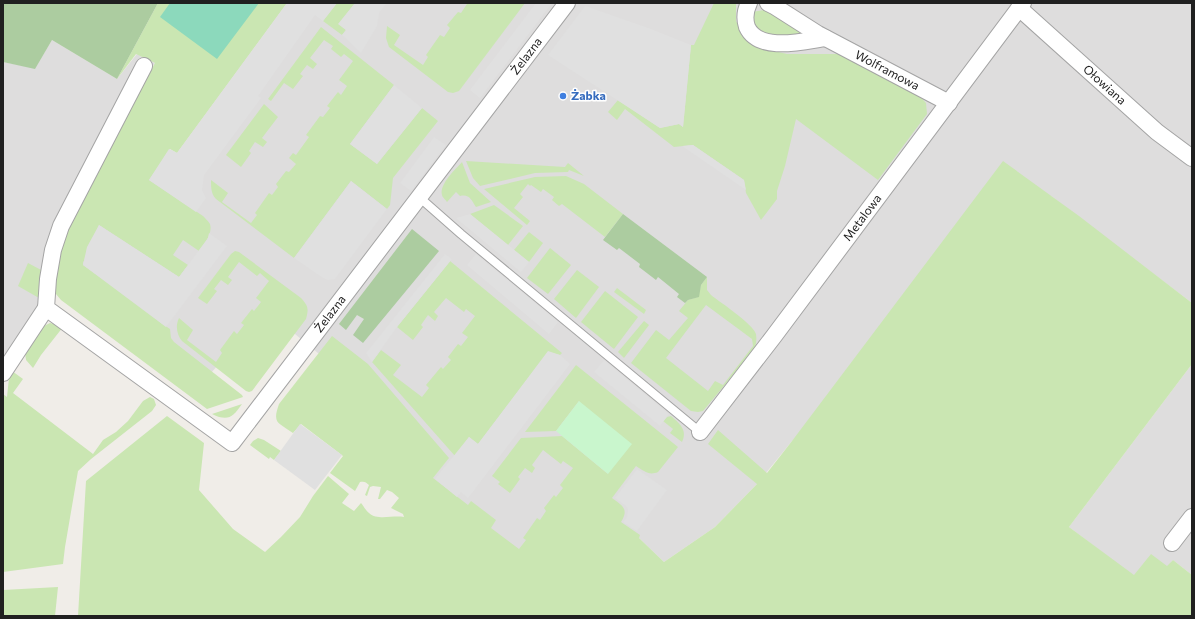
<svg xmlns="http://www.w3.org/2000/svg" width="1195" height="619" viewBox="0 0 1195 619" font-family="Commissioner,sans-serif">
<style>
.residential{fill:#dedddd}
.grass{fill:#cae6b2;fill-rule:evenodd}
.forest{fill:#accca0}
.park{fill:#c9f6cd}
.pitch{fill:#8cd9bc}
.parking{fill:#e0e0e0}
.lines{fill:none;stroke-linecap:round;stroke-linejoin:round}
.service-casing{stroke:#a4a4a4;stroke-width:10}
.minor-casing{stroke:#a4a4a4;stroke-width:18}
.service{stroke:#fff;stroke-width:8}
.minor{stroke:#fff;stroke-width:16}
.shop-dot{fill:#3f7fe0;stroke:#fff;stroke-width:1.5}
.labels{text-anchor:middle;stroke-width:3;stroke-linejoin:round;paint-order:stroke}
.street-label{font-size:12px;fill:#202020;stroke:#fff}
.shop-label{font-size:12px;font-weight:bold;fill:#366cbe;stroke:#fff;text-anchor:start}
</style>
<rect width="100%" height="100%" fill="#f0ede8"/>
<g class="residential">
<path d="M287 3H1192V303L1051 196 792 441 757 484 715 527 664 562 639 538 517 560 426 486 447 460 266 310 211 373 46 252 37 310 3 361V62L35 68 52 40 117 79 137 54 155 63 79 206 169 149 177 153Z"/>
<path d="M1192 364V575L1173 560 1168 566 1134 576 1069 527Z"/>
</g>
<g class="grass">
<path d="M158 3H287L177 153 170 149 149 180 203 216C205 218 209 222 210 224 213 234 204 244 199 251L183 240 173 255 188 265 179 277 99 225 83 263V265L152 314 161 323 170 329 171 338 174 342 242 395 243 397 207 409 61 300 56 294 54 277 62 238 155 63 136 54 117 79Z"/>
<path d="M337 3H355L339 24 346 30 342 35 323 21Z"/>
<path d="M466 3H525L459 91 453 93 448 92 389 47 386 38 387 26 400 35 394 45 423 65 428 57 426 55 440 35 444 37 450 28 447 25 458 12 461 13 467 4Z"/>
<path d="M714 3H736V21L745 37 766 49 787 54H837L868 65 916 92 926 103 927 114 878 180 796 119 785 166 777 191V199L761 220 746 193 744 180 693 145 674 147 625 109 617 120 608 112 618 100 660 128 679 124 683 127 691 45H694Z"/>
<path d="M769 9 805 35 800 38 764 34 751 23 752 12Z"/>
<path d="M321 27 394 85 350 144 377 164 422 108 438 121 393 178 390 205 387 209 351 181 294 258 216 199C211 194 211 187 211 180L228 193 222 202 251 223 257 215 255 213 269 193 272 195 278 187 276 184 286 171 289 172 296 164 289 158 293 153 296 155 309 137 306 135 320 116 323 117 330 108 327 106 338 92 341 95 347 86 339 80 353 61 344 54 341 57 331 49 333 46 324 40 310 58 317 64 313 69 307 65 300 74 303 76 293 89 284 83 271 101 268 99Z"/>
<path d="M264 104 278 117 262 138 267 142 263 147 255 142 249 151 251 153 241 167 226 155Z"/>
<path d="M466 161 565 167 568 163 584 176 569 170 568 172 535 173 480 186 473 178Z"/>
<path d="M1003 161 1079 216 1192 303V364L1069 527 1134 575 1151 554 1167 566 1173 560 1192 575V616H78L86 481 167 416 204 443 199 490 233 529 265 552 281 537 300 517 313 496 328 476 349 494 342 503 354 511 361 503C364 506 365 510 369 513 378 521 392 515 404 517L403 514 391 508 399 498 392 492 387 490 380 499H378L381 487 373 486 370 487 367 496 365 495 369 485C366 482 364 481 360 482L355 491 330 473 343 456 301 424 293 433C278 422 272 424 279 404L332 336 368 364 449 458 433 478 468 505 471 501 496 520 491 528 519 549 526 540 523 538 537 518 540 520 546 511 544 508 554 495 556 497 563 488 560 485 573 468 563 461 561 464 543 450 532 465 535 468 532 473 525 468 518 477 520 479 510 493 498 484 500 482 492 476 521 438 562 436 608 474 579 401 556 431 525 432 576 365 678 447 658 472C649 476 644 471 636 466L612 498C623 506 629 509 621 522L640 535 639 538 664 562 715 527 757 484 708 444 718 430 767 473 792 441Z"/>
<path d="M462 162 470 183 491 202 476 207C471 200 470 194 460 196L456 192 447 202C446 200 442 197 442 195 439 184 456 169 462 162Z"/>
<path d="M566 176 584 184 623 214 605 237 562 204 559 206 552 200 554 197 543 189 541 192 531 185 530 186 528 184 520 194 523 197 514 208 530 221 527 225 484 189 535 177Z"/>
<path d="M494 205 523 226 508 245 470 214Z"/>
<path d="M529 232 543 243 529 262 514 250Z"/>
<path d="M550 248 571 265 548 294 527 278Z"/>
<path d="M235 251 239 252 301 298C308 306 309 308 306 319L252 391 249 392 246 391 182 341C177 335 175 326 179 318L193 330 187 340 216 362 222 353 220 350 234 331 237 334 244 325 241 323 252 309 254 311 261 302 256 298 269 281 260 273 257 276 239 262 228 277 232 280 228 285 221 280 214 289 217 291 207 304 198 298 231 254Z"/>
<path d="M450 261 562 353 560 355 548 352 478 444 469 437 455 456 372 362 381 350 401 365 393 375 422 397 429 388 426 385 441 367 443 369 451 360 448 357 458 344 461 346 468 337 462 333 475 316 466 309 464 312 446 298 434 312 438 316 435 321 428 315 421 325 423 327 413 340 397 327Z"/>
<path d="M28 263 43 271 39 298 18 286Z"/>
<path d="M577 270 599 287 576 318 554 299Z"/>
<path d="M707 277V290L711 295C721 303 752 323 756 334 757 340 756 345 754 350L703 411 698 412 691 411 631 363 656 330 669 340 688 318 679 311 688 300 698 297 701 285ZM706 305 752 339 753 346 723 385 715 381 708 391 666 358Z"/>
<path d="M617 288 646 310 644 314 614 292Z"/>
<path d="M605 291 638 317 614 349 581 322Z"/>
<path d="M644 321 649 325 624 358 618 352Z"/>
<path d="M50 323 58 325 63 327 41 355 33 368 26 360 25 353 42 327Z"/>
<path d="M12 371 23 379 13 393 93 454 103 440 116 432 128 421 143 401 150 397 154 399 156 405 152 411 91 459 78 471 65 547 63 564 3 572V394L7 397 9 378Z"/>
<path d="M242 404C233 417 228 422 212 414Z"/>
<path d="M671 416C679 423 688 430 682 442L670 433 673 429 663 421 667 417Z"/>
<path d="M258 438 264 440 281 451 274 460 270 457 269 459 250 445 253 441Z"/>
<path d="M58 587 55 616H3V590Z"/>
</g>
<g class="forest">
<path d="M3 3H158L117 79 52 40 35 69 3 62Z"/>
<path d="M623 214 707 277 701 285 699 297 688 300 685 303 677 297 679 294 658 277 656 280 639 267 640 264 619 248 617 250 603 240Z"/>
<path d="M412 229 439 251 363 343 353 335 364 319 357 315 346 330 339 324Z"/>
</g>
<path class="park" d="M579 401 632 444 608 474 556 431Z"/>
<path class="pitch" d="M170 3H259L217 59 160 17Z"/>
<g class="parking">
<path d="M287 3H337L323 21 315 15 258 96 261 98 204 175 202 190 206 198 196 212 149 180 169 149 177 153Z"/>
<path d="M355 3H387L379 13 377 26 361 53 342 35 346 30 338 24Z"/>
<path d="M536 3H552L480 98 470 90Z"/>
<path d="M585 6 651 29 691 45 683 127 679 124 660 128 548 55Z"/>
<path d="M394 85 422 108 377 164 350 144Z"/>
<path d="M434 137 446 145 411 191 400 183Z"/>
<path d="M693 145 744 180 746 190 682 146Z"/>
<path d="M351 181 387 209 335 279 328 280 323 278 294 258Z"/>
<path d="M470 214 529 262 521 272 456 218Z"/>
<path d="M99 225 179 277 208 238 209 233 227 246 166 327 83 265 87 247Z"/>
<path d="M445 254 452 259 397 327 372 362 366 353Z"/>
<path d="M476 254 558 322 549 334 467 265Z"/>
<path d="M548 351 560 355 570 364 468 498 461 492 457 497 435 479 469 437 478 444Z"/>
<path d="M604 360 669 414 660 426 594 372Z"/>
<path d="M300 424 342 455 315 490 274 460Z"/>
<path d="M637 469 667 490 637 531 623 522 627 517 628 509 626 506 615 498Z"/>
</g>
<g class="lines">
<defs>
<path id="service" d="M419 197 461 234 700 432"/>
<g id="minor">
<path d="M749 3C745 11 744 18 747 27 759 53 804 41 825 38"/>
<path id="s1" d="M768 3 774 6 818 34 949 103"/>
<path id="s2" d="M1019 8 1157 132 1192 158"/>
<path id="s3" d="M144 66 61 226 53 250 48 279 46 308 232 443 567 3"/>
<path d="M3 373 46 308"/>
<path id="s4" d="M700 432 774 336 1023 3"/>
<path d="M1172 543 1192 517"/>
</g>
</defs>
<use href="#service" class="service-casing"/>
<use href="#minor" class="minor-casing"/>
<use href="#service" class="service"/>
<use href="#minor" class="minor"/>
</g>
<circle class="shop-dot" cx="563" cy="96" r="4"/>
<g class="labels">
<g class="street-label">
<text dy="4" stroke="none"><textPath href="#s3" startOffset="980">Żelazna</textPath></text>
<text dy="4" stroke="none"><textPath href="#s1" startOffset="137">Wolframowa</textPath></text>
<text dy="4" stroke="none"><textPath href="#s2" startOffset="115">Ołowiana</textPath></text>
<text dy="4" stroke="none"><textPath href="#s4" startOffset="269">Metalowa</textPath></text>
<text dy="4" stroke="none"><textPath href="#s3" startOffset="656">Żelazna</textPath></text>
</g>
<g class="shop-label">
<text x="571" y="100">Żabka</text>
</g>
</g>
<rect width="1195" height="619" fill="none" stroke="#202020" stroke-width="8"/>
</svg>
